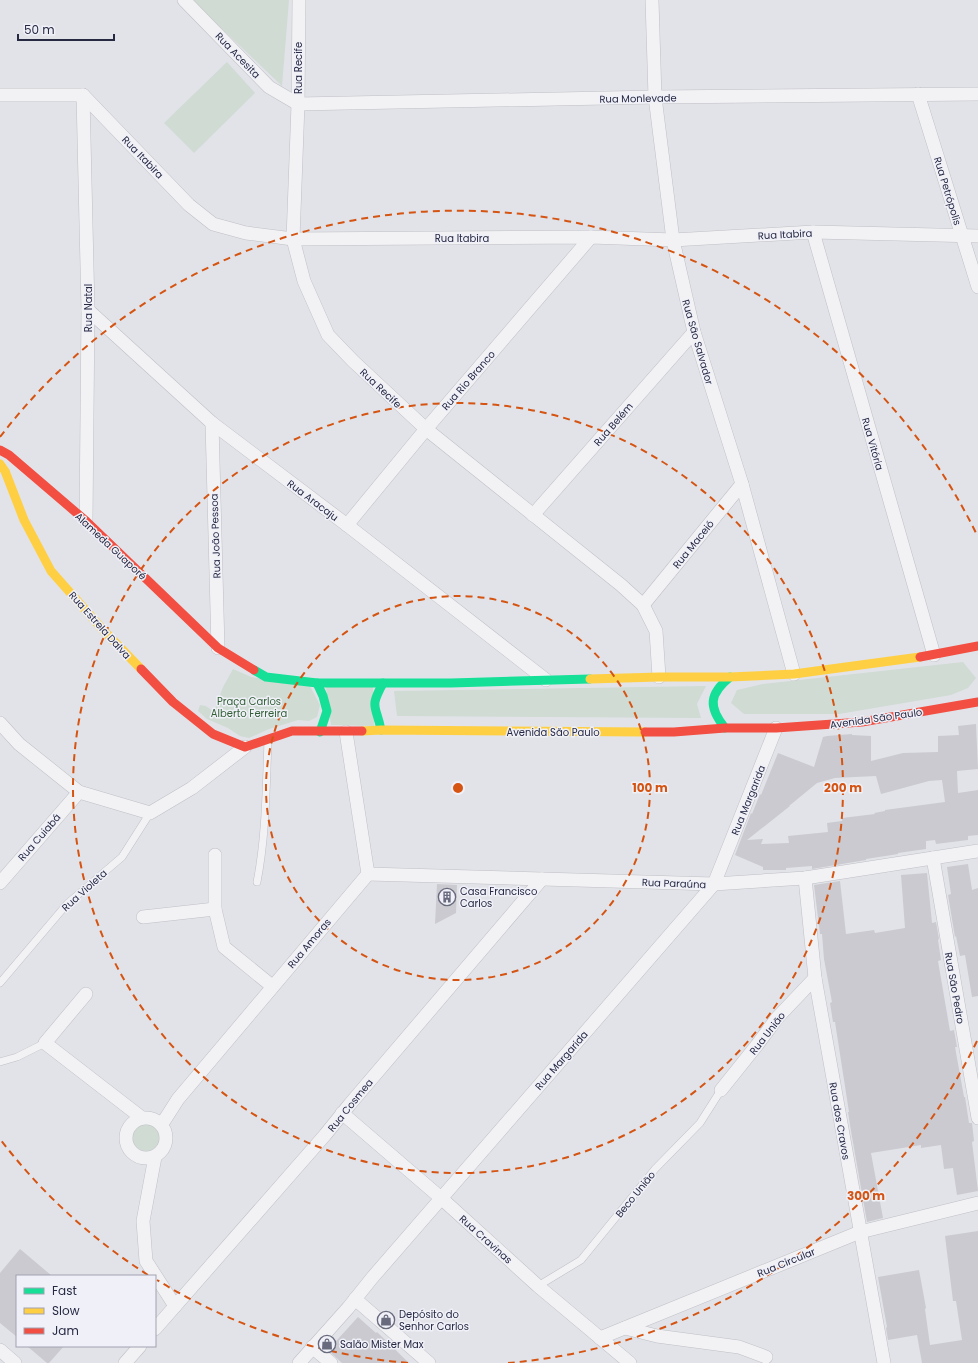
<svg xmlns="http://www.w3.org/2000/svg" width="978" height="1363" viewBox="0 0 978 1363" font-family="Poppins,sans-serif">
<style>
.green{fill:#cfdbd3}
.building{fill:#cacad0;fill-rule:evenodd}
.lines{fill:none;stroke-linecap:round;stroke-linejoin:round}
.lane-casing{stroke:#bfc0c6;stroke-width:8}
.street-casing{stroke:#bfc0c6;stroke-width:14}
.lane{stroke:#f2f2f4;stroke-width:7}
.street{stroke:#f2f2f4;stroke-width:13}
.fast{stroke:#16e098;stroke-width:9}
.slow{stroke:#ffcf43;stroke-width:9}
.jam{stroke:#f24e42;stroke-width:9}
.ring{fill:none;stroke:#d55412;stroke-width:2;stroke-dasharray:7 5}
.labels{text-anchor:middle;stroke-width:3;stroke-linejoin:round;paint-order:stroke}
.street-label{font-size:10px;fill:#272943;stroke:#f0f1f8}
.park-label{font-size:10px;fill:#336037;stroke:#f0f1f8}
.poi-label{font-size:10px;fill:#272943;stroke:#f0f1f8;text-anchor:start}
.centre{fill:#d55412;stroke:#f0f1f8;stroke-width:2}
.ring-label{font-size:12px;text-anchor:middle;font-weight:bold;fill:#d55412;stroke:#f0f1f8;stroke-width:3;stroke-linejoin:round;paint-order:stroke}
</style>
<rect width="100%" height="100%" fill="#e2e3e8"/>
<g class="green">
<path d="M192 0H289L282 86Z"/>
<path d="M227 62 255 93 194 153 164 123Z"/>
<path d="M963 662 976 678 968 688 951 695 839 714H744L731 703 737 690 763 684Z"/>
<path d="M233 669 251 677 310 686 320 705 317 717 309 721 298 720 269 729 249 738 240 736 228 728 207 719 198 711 200 705 206 706 214 712 223 687Z"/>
<path d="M373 686 374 726 331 725 326 687Z"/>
<path d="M706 686 697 704 701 718 397 716 394 691Z"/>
<circle cx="146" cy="1137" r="14"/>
</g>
<g class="building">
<path d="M976 724 978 769 957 771 958 793 978 790V835L968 836V840L936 844 935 840 926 841V849L898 853V854L866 859V860L812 869V866L786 868V870H763V867L735 855 751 813 752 814 760 794 761 795 778 753 814 767 823 737 827 736 852 734V735L871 736V761L903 753 938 752V736L959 735 958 726ZM876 776 881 794 929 781 942 780 945 802 885 810V811L874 813 875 814 842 818V821L827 823 828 832 788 836 789 843 761 844 763 839 747 840 790 806H789L817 783 835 778Z"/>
<path d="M968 864 972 890 978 888V996L972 997 965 955 960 956 956 936 955 937 948 895 951 894 947 867Z"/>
<path d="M927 873 932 923 936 922 939 939 938 940 941 960 938 961 950 1031 954 1030 957 1047H955L964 1097H965L969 1123H972L974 1141 972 1142 978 1191 957 1195 953 1168 944 1169 941 1145 921 1148V1145L871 1153 883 1218 867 1222 851 1131 848 1112H849L835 1022H833L830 1003 832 1002 824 959 822 934H820L814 885 840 881 846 934 874 930 875 933 905 928 901 875Z"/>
<path d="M437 884 457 885 456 913 435 924Z"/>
<path d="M978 1231V1363H922L917 1335 888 1340 886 1328 887 1327 878 1277 919 1270 926 1308 925 1309 930 1345 962 1340 956 1301H953L945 1236Z"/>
<path d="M20 1249 52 1276H17V1337L0 1323V1273Z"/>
<path d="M358 1317 376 1333 377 1332 409 1363H342L328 1350Z"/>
<path d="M27 1346H64L49 1363H47Z"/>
</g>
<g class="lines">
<defs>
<g id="lane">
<path d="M257 882C266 836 266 789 268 741"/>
<path d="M0 983 67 904 122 857 150 813"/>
<path d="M0 1062 17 1057 45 1043"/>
<path d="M538 1286 581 1260 655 1169 700 1123 721 1090"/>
</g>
<g id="street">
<path d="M184 0 269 87 298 104"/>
<path d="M299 0 298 104 293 239 304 281 328 335 353 361 426 429 621 585 643 605 656 631 659 677"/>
<path d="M652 0 655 97 673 240 694 332 742 484 794 674"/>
<path d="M918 94 978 287"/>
<path d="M0 95H83L189 205 213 224 246 233 293 239 591 237 673 240 813 232 978 236"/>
<path d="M83 95 88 310 86 521"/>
<path d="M298 104 655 97 978 94"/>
<path d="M813 232 934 655"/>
<path d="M88 310 212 423 347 525 546 680"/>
<path d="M212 423 218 648"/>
<path d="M533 515 694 332"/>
<path d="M347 525 426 429 591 237"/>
<path d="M643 605 742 484"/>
<path d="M0 723 19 744 79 792 150 813 192 788 245 747"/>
<path d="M215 855V909L224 947 272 986"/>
<path d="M933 858 978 1118"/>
<path d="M368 874 714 884 805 878 978 851"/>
<path d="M805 878 815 978 884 1363"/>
<path d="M0 883 79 792"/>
<path d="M143 917 215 909"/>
<path d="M86 994 45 1043 142 1118"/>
<path d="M721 1090 757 1045 777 1018 815 978"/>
<path d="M342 1113 441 1198 538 1286 630 1363"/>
<circle cx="146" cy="1138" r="20"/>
<path d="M162 1124 178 1099 368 874 346 732"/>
<path d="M155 1157 143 1221 146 1261 175 1306"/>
<path d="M355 1299 429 1363"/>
<path d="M625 1328 657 1336 739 1347 766 1357"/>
<path d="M155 1329 325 1135 350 1104 542 879"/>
<path d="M600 1338 860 1232 978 1203"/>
<path d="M312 1347 331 1363"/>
<path d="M0 1350 15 1363"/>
<path d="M125 1363 140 1346"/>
<path d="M299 1363 348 1308 372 1278 714 884 776 728"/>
</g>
</defs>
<use href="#lane" class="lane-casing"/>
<use href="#street" class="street-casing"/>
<use href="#lane" class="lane"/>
<use href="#street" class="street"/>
<g class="fast">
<path d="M254 670 266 677 317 683H451L590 679"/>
<path d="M317 683 323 696 327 711 320 732"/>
<path d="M725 728C708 707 709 694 730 677"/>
<path d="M381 730C376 704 369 709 383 683"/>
</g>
<g class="slow">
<path d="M0 464 5 471 24 520 51 571 104 631 141 669"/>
<path d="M590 679 659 677H730L794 674 920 657"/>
<path d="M362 731 381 730 645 732"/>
</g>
<g class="jam">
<path d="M0 450 9 455 86 521 218 648 254 670"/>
<path d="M920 657 978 646"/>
<path d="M141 669 173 702 213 734 245 747 292 731H362"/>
<path d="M645 732H674L725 728H776L862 722 978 702"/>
</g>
</g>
<g class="ring">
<circle cx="458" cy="788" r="192"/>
<circle cx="458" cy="788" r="385"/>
<path d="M977 1041A577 577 0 0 1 508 1363M408 1363A577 577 0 0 1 157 1280M148 1275A577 577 0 0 1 0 1139M0 437A577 577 0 0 1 977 535"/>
</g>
<defs>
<symbol id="building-ring" viewBox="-11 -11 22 22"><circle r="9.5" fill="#f0f1f8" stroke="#686a7d" stroke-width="1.5"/><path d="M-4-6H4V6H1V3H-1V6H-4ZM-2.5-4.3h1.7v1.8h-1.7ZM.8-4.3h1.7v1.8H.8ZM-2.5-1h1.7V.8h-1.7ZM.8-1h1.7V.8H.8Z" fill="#686a7d"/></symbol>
<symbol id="shop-ring" viewBox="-11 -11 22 22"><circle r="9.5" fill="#f0f1f8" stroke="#686a7d" stroke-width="1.5"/><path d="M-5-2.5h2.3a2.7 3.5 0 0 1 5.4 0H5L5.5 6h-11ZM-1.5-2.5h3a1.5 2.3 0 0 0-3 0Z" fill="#686a7d"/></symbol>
</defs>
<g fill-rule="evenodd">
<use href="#building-ring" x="437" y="887" width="20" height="20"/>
<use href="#shop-ring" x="376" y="1310" width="20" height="20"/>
<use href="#shop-ring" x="317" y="1334" width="20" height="20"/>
</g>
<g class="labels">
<g class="street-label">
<text transform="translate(238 55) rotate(46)" y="4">Rua Acesita</text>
<text transform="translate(298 68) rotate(-90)" y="4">Rua Recife</text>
<text transform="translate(638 98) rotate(-1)" y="4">Rua Monlevade</text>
<text transform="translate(143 157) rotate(46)" y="4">Rua Itabira</text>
<text transform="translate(948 191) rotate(73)" y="4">Rua Petrópolis</text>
<text transform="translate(785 234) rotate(-3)" y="4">Rua Itabira</text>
<text x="462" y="242">Rua Itabira</text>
<text transform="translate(88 308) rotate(-90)" y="4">Rua Natal</text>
<text transform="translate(698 342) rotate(74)" y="4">Rua São Salvador</text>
<text transform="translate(468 380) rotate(-49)" y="4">Rua Rio Branco</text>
<text transform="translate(381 388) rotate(43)" y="4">Rua Recife</text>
<text transform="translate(613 424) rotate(-49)" y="4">Rua Belém</text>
<text transform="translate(873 444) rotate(74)" y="4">Rua Vitória</text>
<text transform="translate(313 500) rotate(37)" y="4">Rua Aracaju</text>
<text transform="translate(215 536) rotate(-92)" y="4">Rua João Pessoa</text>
<text transform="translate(693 544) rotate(-51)" y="4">Rua Maceió</text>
<text transform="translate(111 546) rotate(43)" y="4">Alameda Guaporé</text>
<text transform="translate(100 625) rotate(48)" y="4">Rua Estrela Dalva</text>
<text transform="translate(876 718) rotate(-8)" y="4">Avenida São Paulo</text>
<text x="553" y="736">Avenida São Paulo</text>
<text transform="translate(748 800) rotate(-68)" y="4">Rua Margarida</text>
<text transform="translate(39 837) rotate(-49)" y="4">Rua Cuiabá</text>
<text transform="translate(674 883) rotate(2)" y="4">Rua Paraúna</text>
<text transform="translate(84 890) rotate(-42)" y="4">Rua Violeta</text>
<text transform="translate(309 943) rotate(-50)" y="4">Rua Amoras</text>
<text transform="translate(955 988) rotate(80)" y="4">Rua São Pedro</text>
<text transform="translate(767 1033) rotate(-52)" y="4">Rua União</text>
<text transform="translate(561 1060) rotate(-49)" y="4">Rua Margarida</text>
<text transform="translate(350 1105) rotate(-51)" y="4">Rua Cosmea</text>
<text transform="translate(840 1121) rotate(80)" y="4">Rua dos Cravos</text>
<text transform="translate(635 1194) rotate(-51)" y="4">Beco União</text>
<text transform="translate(486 1239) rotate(42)" y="4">Rua Cravinas</text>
<text transform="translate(786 1262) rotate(-22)" y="4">Rua Circular</text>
</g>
<g class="park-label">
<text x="249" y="705">Praça Carlos<tspan x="249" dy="12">Alberto Ferreira</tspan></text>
</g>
<g class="poi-label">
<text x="460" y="895">Casa Francisco<tspan x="460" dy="12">Carlos</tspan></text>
<text x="399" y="1318">Depósito do<tspan x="399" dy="12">Senhor Carlos</tspan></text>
<text x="340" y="1348">Salão Mister Max</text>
</g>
</g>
<circle cx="458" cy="788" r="6" class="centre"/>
<g class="ring-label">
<text x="650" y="792">100 m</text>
<text x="843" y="792">200 m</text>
<text x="866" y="1200">300 m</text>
</g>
<rect x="16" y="1275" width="140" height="72" fill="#f0f1f8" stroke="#a0a1b0"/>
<rect x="24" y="1288" width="20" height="6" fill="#16e098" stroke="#a0a1b0"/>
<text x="52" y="1295" font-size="12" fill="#272943">Fast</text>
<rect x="24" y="1308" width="20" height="6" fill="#ffcf43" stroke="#a0a1b0"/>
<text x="52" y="1315" font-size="12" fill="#272943">Slow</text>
<rect x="24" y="1328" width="20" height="6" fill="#f24e42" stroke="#a0a1b0"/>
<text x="52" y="1335" font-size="12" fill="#272943">Jam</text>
<path d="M18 34v6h96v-6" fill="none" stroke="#272943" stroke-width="2"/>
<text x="24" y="34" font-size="12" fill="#272943" stroke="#f0f1f8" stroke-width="3" paint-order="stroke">50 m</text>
</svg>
